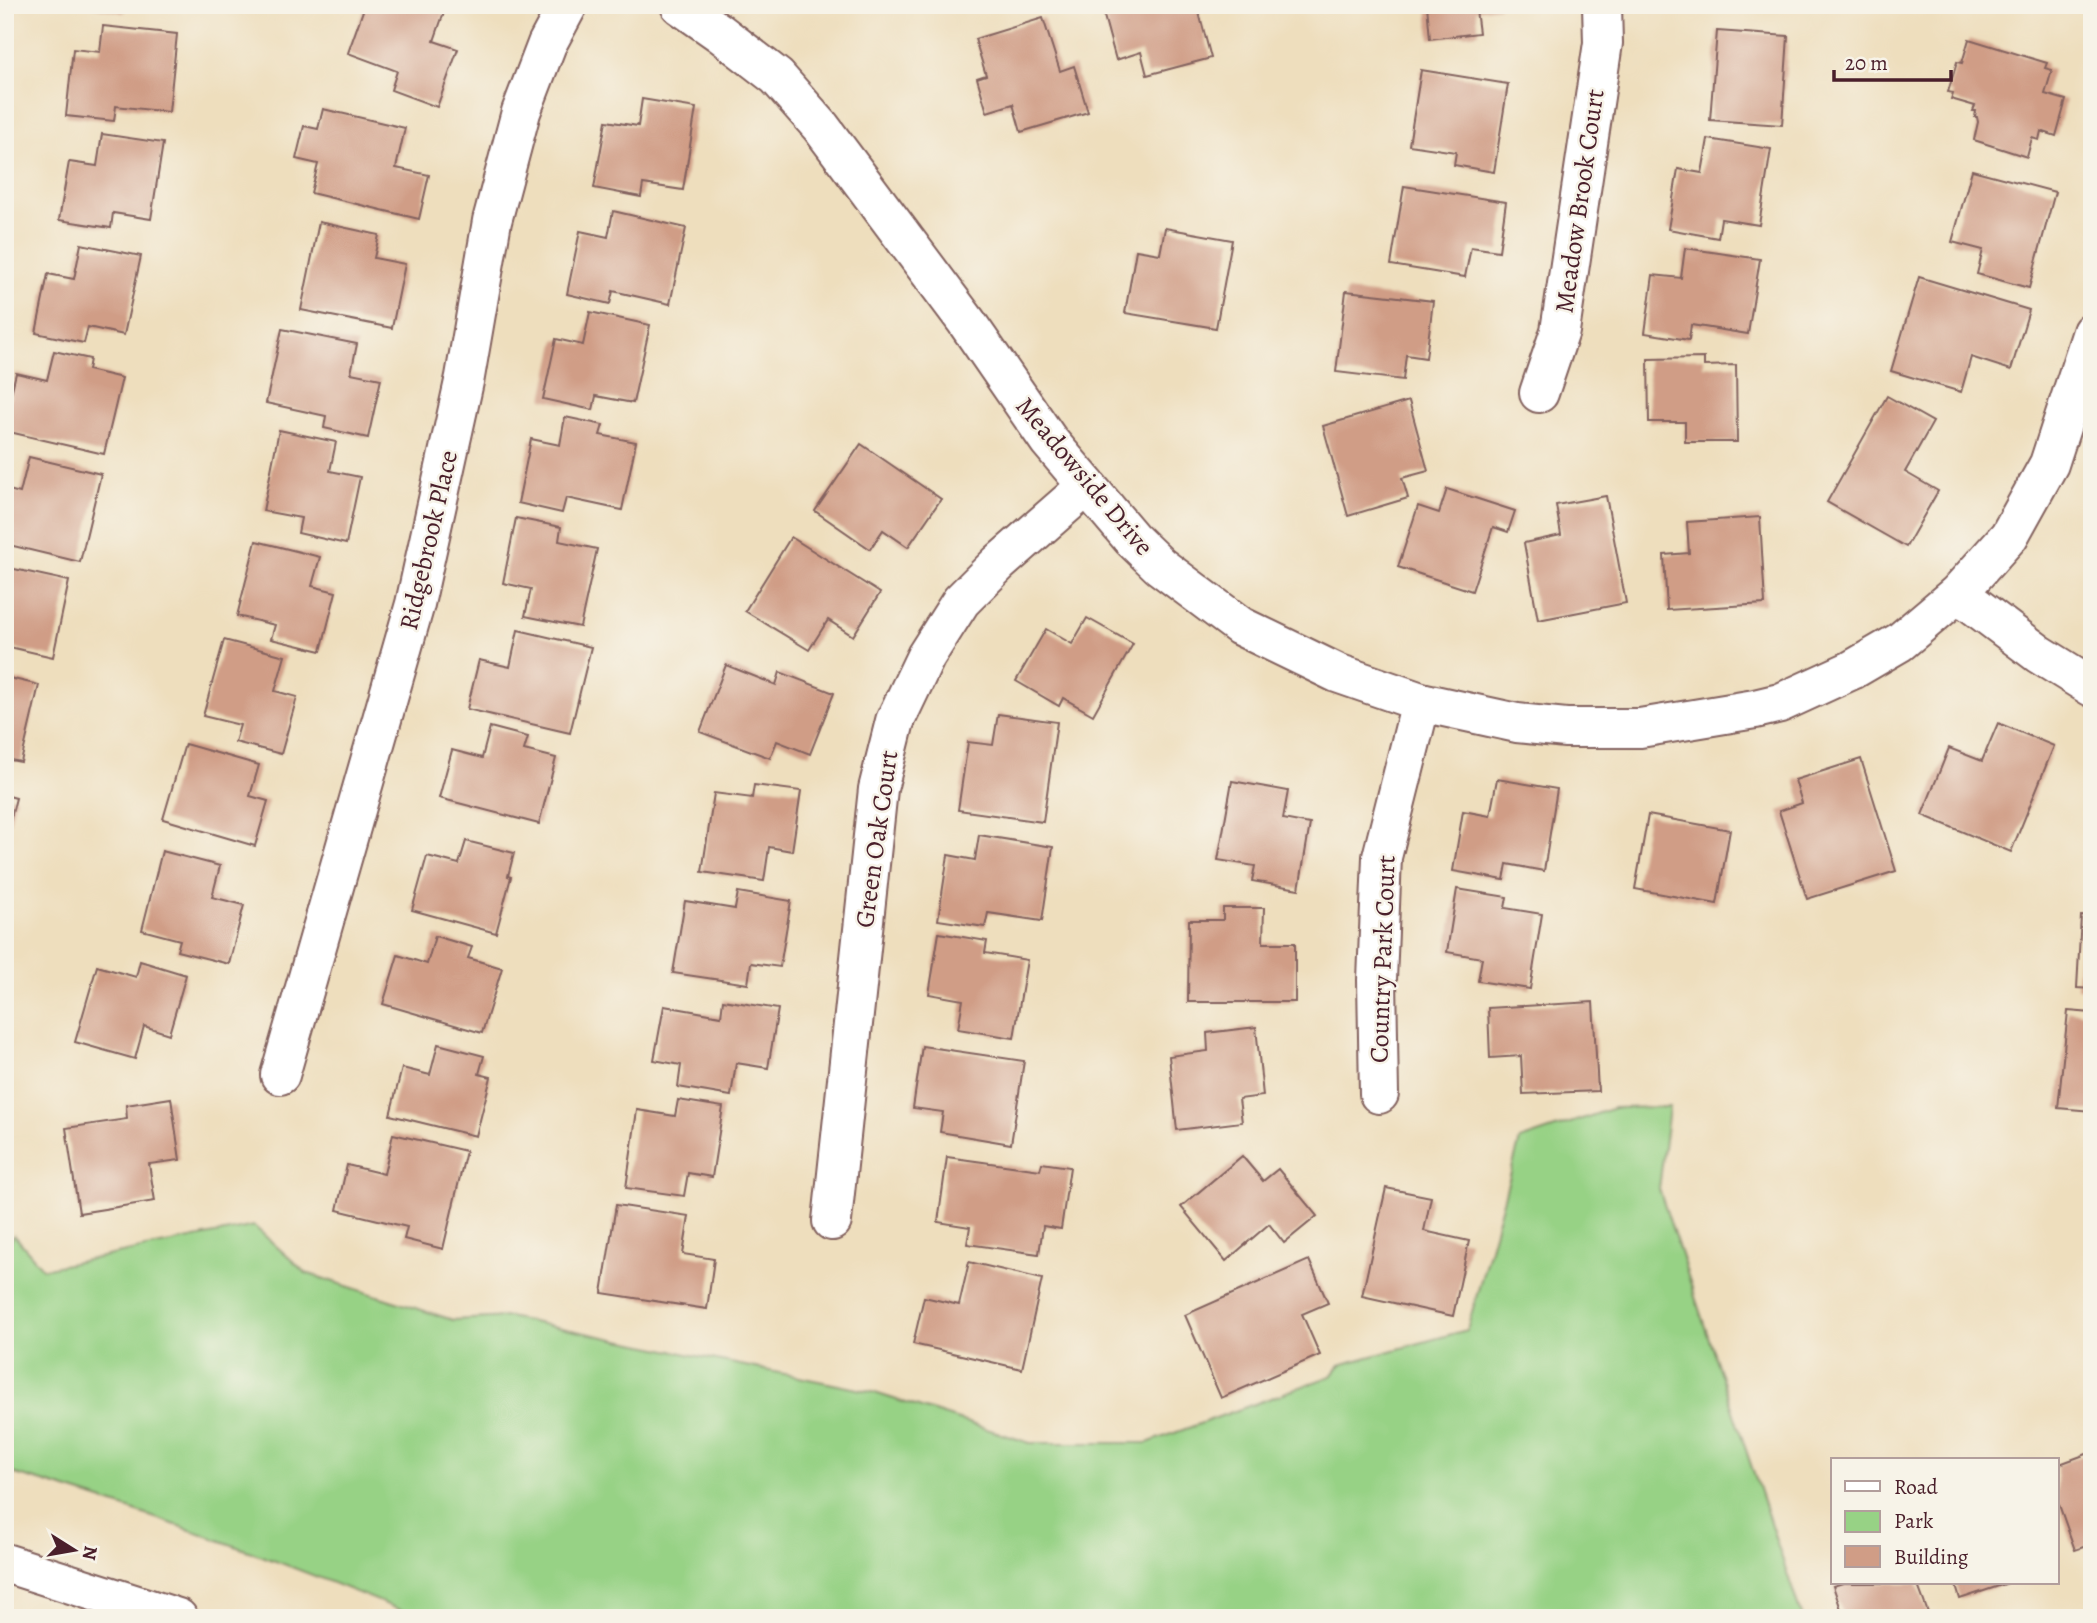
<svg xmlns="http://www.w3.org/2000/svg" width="2097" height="1623" viewBox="0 0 2097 1623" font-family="Alegreya,serif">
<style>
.green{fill:#97d285;stroke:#707858;stroke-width:2}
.building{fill:#d09d86}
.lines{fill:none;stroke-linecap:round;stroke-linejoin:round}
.minor-casing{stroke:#83625e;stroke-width:42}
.minor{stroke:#fff;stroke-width:38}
.labels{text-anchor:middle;stroke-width:5;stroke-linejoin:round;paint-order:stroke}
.street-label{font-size:26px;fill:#4a1f2b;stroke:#f7f3e8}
</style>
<rect width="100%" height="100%" fill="#f7f3e8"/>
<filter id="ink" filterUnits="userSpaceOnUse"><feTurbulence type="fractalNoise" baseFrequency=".0143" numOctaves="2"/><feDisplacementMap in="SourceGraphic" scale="14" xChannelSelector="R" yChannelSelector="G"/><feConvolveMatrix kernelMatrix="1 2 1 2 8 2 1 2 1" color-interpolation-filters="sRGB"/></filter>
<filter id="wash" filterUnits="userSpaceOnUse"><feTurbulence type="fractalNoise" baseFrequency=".00686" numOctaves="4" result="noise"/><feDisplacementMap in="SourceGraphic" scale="28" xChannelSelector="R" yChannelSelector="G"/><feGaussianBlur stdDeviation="1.57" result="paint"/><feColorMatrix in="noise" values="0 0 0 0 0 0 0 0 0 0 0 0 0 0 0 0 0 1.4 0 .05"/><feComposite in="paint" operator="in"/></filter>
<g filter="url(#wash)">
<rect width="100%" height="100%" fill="#eedebd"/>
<path class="green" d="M1669 1107 1659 1189 1802 1618H420C284 1562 147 1511 5 1471V1248L14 1235 43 1269 254 1226 306 1273 453 1320 508 1317 872 1392 1030 1443H1147L1331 1376 1340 1365 1467 1330 1520 1140 1614 1108Z"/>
<g id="blocks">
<g class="building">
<path d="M84 5H125L124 13Z"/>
<path d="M365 5H435L445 9 434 41 458 49 437 107 391 90 397 71 348 53Z"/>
<path d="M1101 5H1197L1211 58 1147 75 1141 52 1116 60Z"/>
<path d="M1427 5H1499V7L1476 10 1479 33 1430 39Z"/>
<path d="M1043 18 1060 71 1074 66 1088 112 1021 132 1013 104 987 112 977 78 986 75 975 39Z"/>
<path d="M103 26 177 34 169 112 116 106 114 121 66 116 73 49 100 52Z"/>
<path d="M1717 31 1788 36 1782 125 1710 120Z"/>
<path d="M1969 39 2047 63 2045 68 2052 70 2045 94 2066 100 2056 136 2041 131 2039 140 2032 138 2027 157 1974 140 1978 122 1977 117H1975L1976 111H1973L1975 106 1951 99 1953 93 1948 92 1957 62 1962 63Z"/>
<path d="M1421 70 1508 84 1494 172 1454 165 1456 152 1409 145Z"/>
<path d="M642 99 696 108 683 190 643 184 641 197 594 188 606 121 638 126Z"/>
<path d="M323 109 405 128 396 168 429 175 419 219 311 193 318 164 296 159 304 126 318 129Z"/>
<path d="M102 134 163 143 151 219 113 213 111 228 59 220 69 162 97 166Z"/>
<path d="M1708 139 1771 149 1759 225 1721 219 1718 238 1668 229 1678 169 1702 173Z"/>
<path d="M1972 170 2055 192 2029 288 1977 274 1983 250 1952 242Z"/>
<path d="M1404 186 1506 202 1499 251 1471 247 1465 277 1391 265Z"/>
<path d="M613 211 686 228 670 304 613 291 610 304 567 294 580 231 608 237Z"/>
<path d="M319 222 379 235 374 258 405 264 392 328 301 310Z"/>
<path d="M1165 228 1232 240 1216 328 1125 313 1136 250 1160 254Z"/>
<path d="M81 244 141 256 124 335 88 327 84 343 36 333 48 274 74 279Z"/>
<path d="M1685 248 1760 259 1748 334 1691 325 1689 340 1645 333 1653 275 1681 278Z"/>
<path d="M1919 277 2029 310 2011 370 1971 357 1961 392 1891 371Z"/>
<path d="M1346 291 1433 301 1426 358 1406 355 1403 380 1336 372Z"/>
<path d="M590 312 650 325 633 403 596 396 593 410 543 399 556 339 583 345Z"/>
<path d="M282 329 357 344 351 373 381 379 368 438 324 428 326 416 266 403Z"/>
<path d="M54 351 90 359 88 370 122 378 104 454 5 431V419L16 373 47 380Z"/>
<path d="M1704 358V366L1736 365 1737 442H1685V422H1649L1648 359Z"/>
<path d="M1887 396 1933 422 1905 472 1938 491 1906 547 1827 502Z"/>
<path d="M1409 401 1428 471 1402 478 1408 498 1348 516 1323 426Z"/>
<path d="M565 417 603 425 600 435 636 442 622 510 566 498 562 513 518 503 531 439 560 445Z"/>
<path d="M279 430 336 442 330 471 360 477 346 544 298 533 301 518 263 511Z"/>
<path d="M861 444 941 499 908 547 883 530 870 549 815 511Z"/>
<path d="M29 457 101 474 80 562 5 544V489L20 493Z"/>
<path d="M1447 489 1515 511 1508 532 1493 527 1472 591 1398 567 1418 506 1439 513Z"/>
<path d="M1606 496 1626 603 1538 620 1524 543 1561 535 1556 505Z"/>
<path d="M1760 517 1765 604 1667 610 1664 555 1689 553 1687 522Z"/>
<path d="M516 518 561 527 559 541 597 549 580 627 525 616 531 589 503 583Z"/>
<path d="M791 537 880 593 853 636 828 620 809 650 745 611Z"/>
<path d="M256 541 320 557 312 586 336 592 321 651 271 639 275 625 237 616Z"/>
<path d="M5 567 69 581 53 657 5 646Z"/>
<path d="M1087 618 1133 644 1093 715 1063 698 1059 706 1016 681 1046 629 1072 644Z"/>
<path d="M518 630 591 647 570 733 467 709 479 660 510 667Z"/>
<path d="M224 640 285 656 275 691 297 697 281 754 235 742 240 725 203 716Z"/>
<path d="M726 665 776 685 780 672 834 693 810 754 777 741 770 758 700 732Z"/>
<path d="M5 677 39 685 21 762 5 759Z"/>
<path d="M998 714 1057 722 1043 822 958 810 968 742 993 745Z"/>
<path d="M1998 723 2054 746 2011 852 1922 815 1949 748 1982 761Z"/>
<path d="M490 727 528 737 524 750 556 758 539 824 439 798 452 750 482 758Z"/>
<path d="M185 744 259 765 250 796 268 801 255 846 163 819Z"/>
<path d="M1861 759 1896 871 1807 899 1779 811 1802 803 1795 780Z"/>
<path d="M1497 779 1557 789 1544 871 1507 864 1504 880 1453 871 1463 811 1490 816Z"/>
<path d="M1232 781 1288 791 1283 819 1310 824 1299 889 1252 881 1255 866 1218 860Z"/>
<path d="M754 785 801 791 792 851 769 847 764 881 702 872 714 793 752 798Z"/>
<path d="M5 795 16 798 6 837 5 836Z"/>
<path d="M1648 815 1730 830 1717 904 1635 889Z"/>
<path d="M979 835 1053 847 1042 921 988 913 985 927 938 920 948 855 975 860Z"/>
<path d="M466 841 514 853 508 876 511 877 496 933 412 910 427 856 459 864Z"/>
<path d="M162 851 220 866 212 897 244 905 229 964 177 951 180 940 142 930Z"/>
<path d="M1457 889 1507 897 1505 908 1542 914 1530 989 1478 981 1482 958 1447 952Z"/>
<path d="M738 892 791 901 780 967 751 963 748 984 673 973 685 901 735 909Z"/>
<path d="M1223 908H1264L1263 943H1295V1002H1188L1189 920H1223Z"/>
<path d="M2081 916 2092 917V989L2077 988Z"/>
<path d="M939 933 987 941 985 953 1027 960 1014 1038 958 1029 963 1000 929 994Z"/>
<path d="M435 936 472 947 468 958 502 968 482 1033 383 1004 398 955 427 964Z"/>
<path d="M140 961 186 975 169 1034 144 1026 135 1059 75 1042 97 966 136 977Z"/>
<path d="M723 1000 778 1009 768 1068 736 1063 731 1096 678 1087 681 1065 654 1060 664 1006 721 1016Z"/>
<path d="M1593 1002 1598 1091 1523 1094 1521 1056 1490 1058 1488 1008Z"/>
<path d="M2068 1011 2092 1013V1111L2058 1108Z"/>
<path d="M1256 1027 1263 1096 1239 1099 1242 1122 1177 1130 1169 1056 1208 1051 1207 1033Z"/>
<path d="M438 1044 484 1056 479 1074 491 1077 476 1136 390 1115 402 1068 430 1075Z"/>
<path d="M922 1046 1024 1061 1011 1144 940 1132 943 1112 913 1108Z"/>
<path d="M171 1098 180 1160 149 1164 155 1201 79 1213 66 1128 127 1119 126 1105Z"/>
<path d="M678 1100 723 1107 712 1177 688 1173 684 1196 626 1188 637 1110 675 1116Z"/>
<path d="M393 1134 466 1151 443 1249 404 1239 407 1227 337 1210 347 1165 384 1174Z"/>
<path d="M1242 1156 1263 1181 1278 1169 1317 1216 1284 1243 1269 1224 1226 1261 1181 1207Z"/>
<path d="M947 1157 1040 1170 1042 1163 1070 1167 1061 1229 1043 1226 1039 1254 967 1244 970 1227 938 1222Z"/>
<path d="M1386 1188 1431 1197 1424 1231 1469 1241 1453 1316 1362 1296Z"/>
<path d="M616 1205 689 1216 683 1254 714 1259 707 1309 602 1293Z"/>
<path d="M1309 1260 1328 1303 1302 1314 1320 1355 1221 1398 1185 1315Z"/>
<path d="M969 1262 1042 1279 1022 1369 913 1344 924 1297 959 1305Z"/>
<path d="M2092 1452V1544L2075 1550 2057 1499V1465Z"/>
<path d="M1843 1583H1917L1930 1618H1844L1833 1586Z"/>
<path d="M1955 1583H2008L1960 1599Z"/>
</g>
</g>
</g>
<g filter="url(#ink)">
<use href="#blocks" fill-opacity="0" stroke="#83625e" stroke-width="2"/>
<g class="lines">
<defs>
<g id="minor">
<path d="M680 5 720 33 777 77 821 127 966 321 1049 441 1132 539 1160 566 1240 626 1337 673 1421 702 1517 723 1566 728H1640L1755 709 1780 703 1852 670 1900 642 1958 593 2009 536 2049 464 2092 332"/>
<path d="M1539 393 1560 331 1603 43 1602 5"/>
<path d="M1958 593 2039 654 2092 687"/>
<path d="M280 1075 415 604 465 377 492 221 521 112 547 44 568 5"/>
<path d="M1379 1094 1377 980 1382 857 1421 702"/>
<path d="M832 1221 878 789 895 721 926 656 961 601 999 563 1087 486"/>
<path d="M5 1563 178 1618"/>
</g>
</defs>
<use href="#minor" class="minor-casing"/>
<use href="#minor" class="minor"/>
</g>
</g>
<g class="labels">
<g class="street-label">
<text transform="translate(1579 201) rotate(-82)" y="9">Meadow Brook Court</text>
<text transform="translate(1085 476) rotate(50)" y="9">Meadowside Drive</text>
<text transform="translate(428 540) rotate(-77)" y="9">Ridgebrook Place</text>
<text transform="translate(876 839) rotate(-82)" y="9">Green Oak Court</text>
<text transform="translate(1382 959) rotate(-88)" y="9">Country Park Court</text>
</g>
</g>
<rect width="2097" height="1623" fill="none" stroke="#f7f3e8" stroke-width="28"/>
<rect x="1831" y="1458" width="228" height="126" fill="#f7f3e8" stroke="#b29e9c" stroke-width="2"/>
<rect x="1845" y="1481" width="35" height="10" fill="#ffffff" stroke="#b29e9c" stroke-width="2"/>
<text x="1894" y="1494" font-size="21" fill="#4a1f2b">Road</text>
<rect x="1845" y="1511" width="35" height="21" fill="#97d285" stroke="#b29e9c" stroke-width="2"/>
<text x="1894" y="1528" font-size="21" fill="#4a1f2b">Park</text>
<rect x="1845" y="1546" width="35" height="21" fill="#d09d86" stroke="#b29e9c" stroke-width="2"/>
<text x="1894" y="1564" font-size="21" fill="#4a1f2b">Building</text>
<g transform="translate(74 1550) rotate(101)" stroke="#f7f3e8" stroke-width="5" paint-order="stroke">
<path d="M0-5L12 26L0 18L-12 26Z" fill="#4a1f2b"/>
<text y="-10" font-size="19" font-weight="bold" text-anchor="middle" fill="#4a1f2b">N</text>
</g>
<path d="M1834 70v10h117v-10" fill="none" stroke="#4a1f2b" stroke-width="3.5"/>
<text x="1845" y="70" font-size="21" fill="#4a1f2b" stroke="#f7f3e8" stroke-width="5" paint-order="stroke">20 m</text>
</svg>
